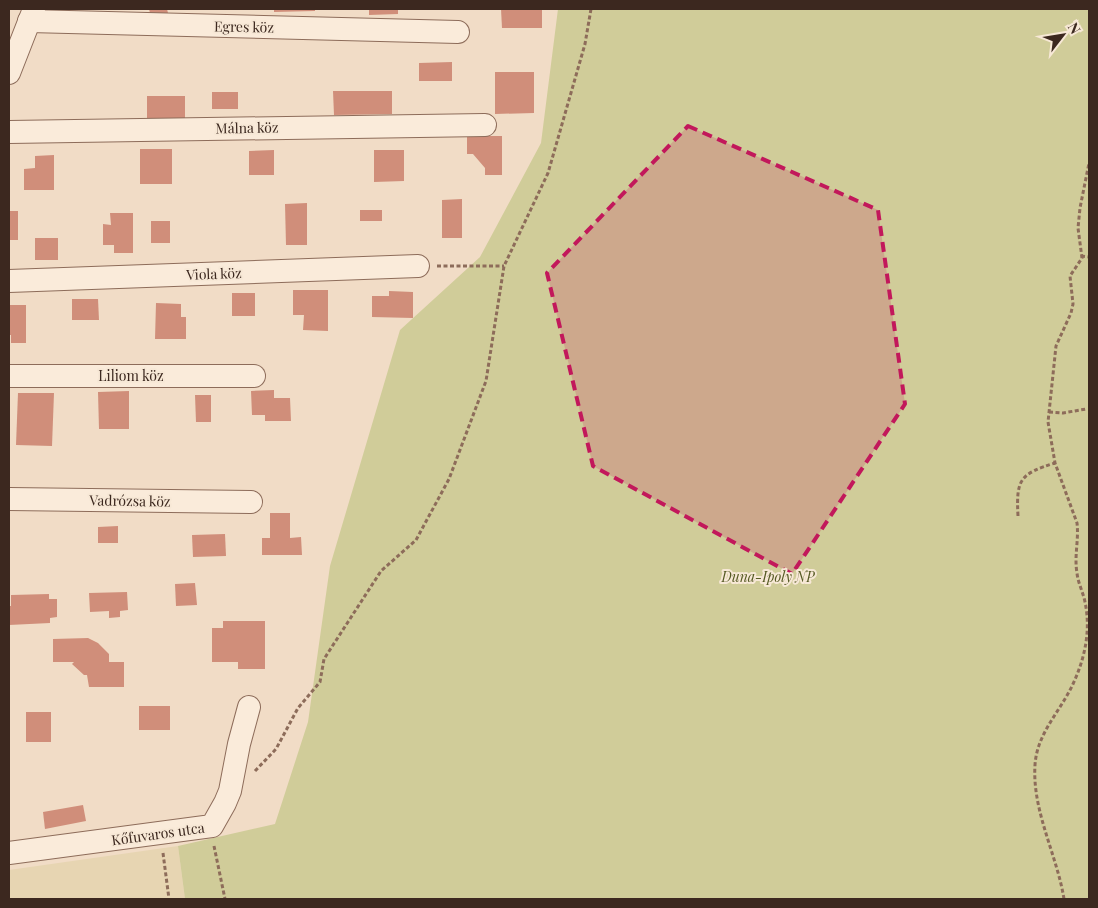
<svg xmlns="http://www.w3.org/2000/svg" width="1098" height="908" viewBox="0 0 1098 908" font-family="'Playfair Display',serif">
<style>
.farmland{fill:#e7d5b2}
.green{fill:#d0cc99}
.building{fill:#d08e7a}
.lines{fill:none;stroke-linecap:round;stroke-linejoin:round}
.minor-casing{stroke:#8d6c5a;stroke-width:24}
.path{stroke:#8d6c5a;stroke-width:3;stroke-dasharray:4 2.5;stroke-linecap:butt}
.minor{stroke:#faebda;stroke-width:22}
.marked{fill:#c2185b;fill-opacity:0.2;stroke:#c2185b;stroke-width:4;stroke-dasharray:10 6;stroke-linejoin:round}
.labels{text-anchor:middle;stroke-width:4;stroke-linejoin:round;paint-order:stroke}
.street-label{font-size:14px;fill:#3c281f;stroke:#f7e8d6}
.park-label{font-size:14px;font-style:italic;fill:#565a24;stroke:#f7e8d6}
</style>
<rect width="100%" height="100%" fill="#f1dcc6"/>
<path class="farmland" d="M178 846 185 899H9V870Z"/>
<path class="green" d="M558 9H1089V899H185L178 846 275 824 308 722 330 566 400 330 480 257 541 143Z"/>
<g class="building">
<path d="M149 9H167L168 13H150Z"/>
<path d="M274 9H315V11L274 12Z"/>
<path d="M369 9H398V14L369 15Z"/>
<path d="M501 9H542V28H502Z"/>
<path d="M452 62V81H419V63Z"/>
<path d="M495 72H534V113L495 114Z"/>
<path d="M333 91H392V114L334 115Z"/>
<rect x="212" y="92" width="26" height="17"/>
<rect x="147" y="96" width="38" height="27"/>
<path d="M467 136H502V175H485V168L473 154H467Z"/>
<rect x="140" y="149" width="32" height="35"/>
<path d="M274 150V175H249V151Z"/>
<path d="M374 150H404V181L374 182Z"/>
<path d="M54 155V190H24V169L35 168V156Z"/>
<path d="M462 199V238H442V200Z"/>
<path d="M307 203V245H286L285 204Z"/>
<rect x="360" y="210" width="22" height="11"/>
<rect x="9" y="211" width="9" height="29"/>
<path d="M110 213H133V253H114V245H103V224L111 225Z"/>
<rect x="151" y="221" width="19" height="22"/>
<rect x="35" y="238" width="23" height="22"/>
<path d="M293 290H328V331L303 330 304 315H293Z"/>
<path d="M389 291 413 292V318L372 317V296H389Z"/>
<rect x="232" y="293" width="23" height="23"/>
<path d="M72 299H98L99 320H72Z"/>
<path d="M156 303 181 304V317H186V339H155Z"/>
<path d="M9 305H26V343H11V335H9Z"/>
<path d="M274 390V398H290L291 421H265V415H252L251 391Z"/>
<path d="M129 391V429H99L98 392Z"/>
<path d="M18 393H54L52 446 16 445Z"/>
<path d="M195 395H211V422H196Z"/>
<path d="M270 513H290V538L301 537 302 555H262V538H270Z"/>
<path d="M118 526V543H98V527Z"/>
<path d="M225 534 226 556 193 557 192 535Z"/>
<path d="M195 583 197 605 176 606 175 584Z"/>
<path d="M127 592 128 610 120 611V617L109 618V611L90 612 89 593Z"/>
<path d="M49 594V599H57V617L50 618V623L9 625V606H11V595Z"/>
<path d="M223 621H265V669H238V662H212V628H223Z"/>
<path d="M88 638 98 643 109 654V662H124V687H89L87 675H84L72 664 74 662H53V639Z"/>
<rect x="139" y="706" width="31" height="24"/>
<rect x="26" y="712" width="25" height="30"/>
<path d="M83 805 86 821 45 829 43 812Z"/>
</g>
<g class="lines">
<defs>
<g id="minor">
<path d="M29 21 458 32"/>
<path d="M9 73 34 9"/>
<path d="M9 132 485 125"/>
<path d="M9 281 418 266"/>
<path d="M9 376H254"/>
<path d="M9 499 251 502"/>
<path d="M9 853 212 826 225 803 230 791 239 744 249 707"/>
</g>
</defs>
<use href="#minor" class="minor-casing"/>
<g class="path">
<path d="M1081 256 1089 257"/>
<path d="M437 266H504"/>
<path d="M1049 412 1063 413 1086 409"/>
<path d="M1018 516C1016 479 1020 474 1055 463"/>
<path d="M255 771 276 749 298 708 320 682 324 659 381 571 416 540 449 479 486 381 504 266 548 173 585 44 591 9"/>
<path d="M214 846 225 899"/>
<path d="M163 853 169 899"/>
<path d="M1064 899C1057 855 1032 811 1035 765 1037 733 1060 712 1073 684 1085 658 1091 630 1085 602 1083 592 1078 583 1077 573 1074 556 1079 540 1077 523L1055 463 1048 422 1056 346 1071 313 1073 304 1070 276 1082 258 1078 228 1080 208 1089 163"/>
</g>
<use href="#minor" class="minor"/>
</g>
<path class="marked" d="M688 126 878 210 905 404 792 574 593 466 547 273Z"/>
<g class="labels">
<g class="street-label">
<text transform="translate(244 27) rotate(1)" y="5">Egres köz</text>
<text transform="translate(247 128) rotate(-1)" y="5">Málna köz</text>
<text transform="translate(214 274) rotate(-2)" y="5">Viola köz</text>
<text x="131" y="381">Liliom köz</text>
<text transform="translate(130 501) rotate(1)" y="5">Vadrózsa köz</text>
<text transform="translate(158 834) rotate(-8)" y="5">Kőfuvaros utca</text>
</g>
<g class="park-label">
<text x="768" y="582">Duna-Ipoly NP</text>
</g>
</g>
<rect width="1098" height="908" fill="none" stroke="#3c281f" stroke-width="20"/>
<g transform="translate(1063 35) rotate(59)" stroke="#f7e8d6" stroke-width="4" paint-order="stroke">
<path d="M0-4L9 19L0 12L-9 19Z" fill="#3c281f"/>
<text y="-8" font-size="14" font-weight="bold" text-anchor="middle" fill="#3c281f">N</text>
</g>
</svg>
